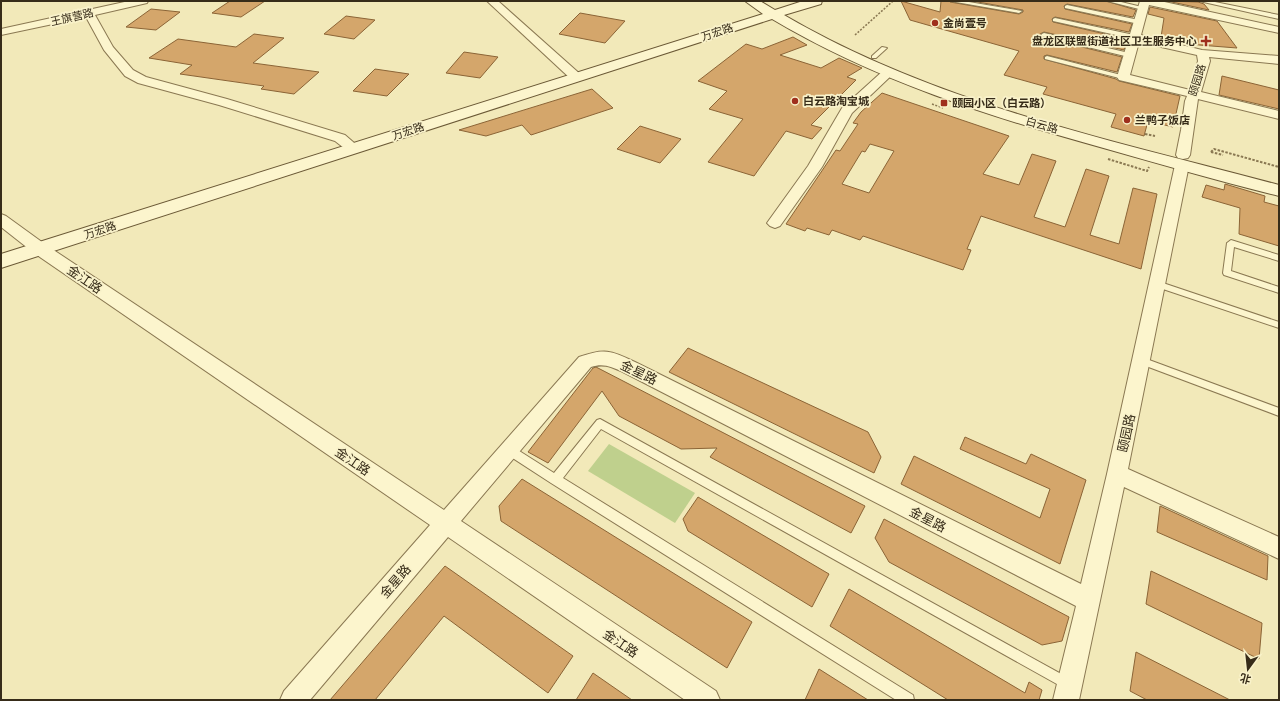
<svg xmlns="http://www.w3.org/2000/svg" width="1280" height="701" viewBox="0 0 1280 701" font-family="Literata,'Noto Sans SC',serif">
<style>
.green{fill:#bfd08d}
.building{fill:#d4a66b;stroke:#8b6436;fill-rule:evenodd}
.lines{fill:none;stroke-linecap:round;stroke-linejoin:round}
.lane-casing{stroke:#8a7852;stroke-width:2}
.street-casing{stroke:#8a7852;stroke-width:2}
.secondary-casing{stroke:#6b5936;stroke-width:2}
.path-far1{stroke:#8a7852;stroke-width:1.5;stroke-dasharray:2 1.5;stroke-linecap:butt}
.path{stroke:#8a7852;stroke-width:2;stroke-dasharray:2.5 1.5;stroke-linecap:butt}
.lane{fill:#fcf5cd;fill-rule:evenodd}
.street{fill:#fcf5cd;fill-rule:evenodd}
.secondary{fill:#fcf5cd;fill-rule:evenodd}
.poi-dot{fill:#9f2f1d;stroke:#f9f2ca;stroke-width:1.5}
.labels{text-anchor:middle;stroke-width:3.5;stroke-linejoin:round;paint-order:stroke}
.far-street-label{font-size:11px;fill:#372c19;stroke:#f9f2ca}
.far-poi-label{font-size:11px;font-weight:bold;fill:#372c19;stroke:#f9f2ca;text-anchor:start}
.street-label{font-size:13px;fill:#372c19;stroke:#f9f2ca}
</style>
<rect width="100%" height="100%" fill="#f2e9b9"/>
<path class="green" d="M609 444 695 493 675 523 588 471Z"/>
<g class="building">
<path d="M230 1H265L241 17 212 13Z"/>
<path d="M901 1 940 12 941 1H949L950 2 1019 14 1023 12V10L972 1H1106L1136 10 1133 17 1067 4 1064 6 1065 9 1132 24 1129 32 1055 17 1052 19 1053 22 1127 39 1124 50 1044 32 1040 34 1042 37 1122 57 1117 72 1047 55 1044 56V59L1116 79 1119 81 1180 96 1173 127 1148 121 1144 136 1111 127 1116 114 1043 94 1047 87 1004 75 1019 51 910 20Z"/>
<path d="M1167 1 1198 2 1204 4 1209 10Z"/>
<path d="M1150 7 1217 21 1237 48 1199 45 1161 37 1164 18 1148 14Z"/>
<path d="M151 9 180 12 156 30 126 27Z"/>
<path d="M580 13 625 21 605 43 559 34Z"/>
<path d="M346 16 375 20 354 39 324 34Z"/>
<path d="M254 34 284 38 253 63 319 72 294 94 261 89 264 86 180 74 192 65 149 58 178 39 236 47Z"/>
<path d="M793 37 807 45 780 55 821 68 839 58 862 68 847 77 856 80 811 125 822 128 812 139 786 131 754 176 708 162 743 119 709 109 727 91 698 81 746 44 762 49Z"/>
<path d="M464 52 498 57 480 78 446 73Z"/>
<path d="M375 69 409 74 387 96 353 91Z"/>
<path d="M1222 76 1279 90V109L1219 95Z"/>
<path d="M592 89 613 108 531 135 522 125 486 136 459 130Z"/>
<path d="M882 93 1009 136 983 174 1019 185 1032 154 1056 161 1034 217 1065 227 1086 169 1109 176 1090 235 1119 244 1133 188 1157 194 1141 269 981 216 967 249 971 250 963 270 863 236 860 240 832 230 829 235 807 228 805 231 786 224 836 150 840 151 858 124 853 123 861 112ZM870 144 894 151 869 193 842 184 862 151 865 152Z"/>
<path d="M640 126 681 139 660 163 617 149Z"/>
<path d="M1225 184 1265 196 1264 202 1279 206V246L1239 234 1240 208 1202 197 1206 185 1224 190Z"/>
<path d="M688 348 868 432 881 457 874 473 669 372Z"/>
<path d="M596 367 865 506 851 533 710 457 717 448 681 449 619 416 602 391 548 463 528 452 593 368Z"/>
<path d="M965 437 1026 464 1031 454 1086 480 1060 564 901 484 914 456 1040 518 1050 489 960 449Z"/>
<path d="M522 479 752 622 727 668 501 521 499 506Z"/>
<path d="M698 497 829 574 812 607 688 531 683 519Z"/>
<path d="M1160 506 1268 556 1267 580 1157 532Z"/>
<path d="M884 519 1069 617 1062 641 1042 645 889 562 875 538Z"/>
<path d="M445 566 573 656 548 693 444 616 375 700H330Z"/>
<path d="M1151 571 1262 623 1259 659 1146 604Z"/>
<path d="M849 589 1025 693 1029 682 1042 690 1039 700H948L830 626Z"/>
<path d="M1136 652 1230 700H1147L1130 691Z"/>
<path d="M819 669 868 700H805Z"/>
<path d="M593 673 632 700H576Z"/>
</g>
<g class="lines">
<defs>
<g id="lane">
<path d="M950 1H963L1022 11 1019 13Z"/>
<path d="M1107 1H1117L1146 8 1143 10Z"/>
<path d="M1199 1H1210L1279 15V19Z"/>
<path d="M1067 5 1139 20 1142 22 1139 24 1065 8V6Z"/>
<path d="M1055 18 1134 35 1137 37 1134 39 1053 21V19Z"/>
<path d="M1044 33 1129 53 1132 55 1129 57 1042 36V34Z"/>
<path d="M882 47 887 48 876 58H872V56Z"/>
<path d="M1047 56 1125 76 1126 77 1123 79 1045 59V57Z"/>
<path d="M1231 240 1279 255V261L1234 247 1231 271 1279 287V293L1224 275 1223 273 1227 243Z"/>
<path d="M1157 281 1279 322V328L1154 286 1153 284Z"/>
<path d="M1141 357 1279 408V416L1138 363 1136 361 1138 359Z"/>
<path d="M600 419 1072 680 1074 684 1072 688 1068 690 1064 688 601 429 563 478 913 695 914 700H896L551 483 505 453 504 450 505 447 509 446 513 447 554 473 597 420Z"/>
</g>
<g id="street">
<path d="M129 1H148L147 3 95 15 113 47 133 70 146 77 227 99 345 135 360 148 358 151C348 153 342 146 335 141L219 105 138 83 125 76 104 50 86 17 1 35V29Z"/>
<path d="M487 1H498L580 74 582 77 580 80H572Z"/>
<path d="M1140 1H1160L1279 27V33L1149 5 1141 35 1202 50 1279 56V64L1209 57 1210 61 1201 92 1279 111V119L1198 99 1190 155 1188 158 1183 159 1178 158 1176 155 1181 130 1185 101 1187 96 1119 80 1117 77ZM1139 42 1197 55 1198 61 1190 90 1130 75Z"/>
<path d="M888 69 892 70 894 73 852 113 822 167 780 226 775 228 770 226 767 223 808 166 842 108 884 70Z"/>
<path d="M1182 161 1187 162 1189 165 1128 469 1279 537V559L1124 487 1079 700H1053L1076 606 623 372C611 367 604 363 591 367L461 521 716 691 720 700H685L448 537 310 700H280L284 691 430 525 34 253 1 227V214L6 216 46 245 444 510 579 357C604 348 611 350 635 362L1081 584 1107 474 1175 165 1177 162Z"/>
</g>
<path id="secondary" d="M745 1H760L775 10 803 1H822L821 4 784 15C936 104 1111 140 1279 185V196C1221 182 1164 165 1107 149 991 117 876 81 772 19L1 268V254L763 14Z"/>
</defs>
<use href="#lane" class="lane-casing"/>
<use href="#street" class="street-casing"/>
<use href="#secondary" class="secondary-casing"/>
<g class="path-far1">
<path d="M855 35 893 1"/>
<path d="M932 104 943 108"/>
</g>
<g class="path">
<path d="M1145 134 1155 136"/>
<path d="M1211 152 1214 149 1279 167"/>
<path d="M1211 152 1223 155"/>
<path d="M1108 159 1147 171 1149 167"/>
</g>
<use href="#lane" class="lane"/>
<use href="#street" class="street"/>
<use href="#secondary" class="secondary"/>
</g>
<g class="poi-dot">
<circle cx="935" cy="23" r="4"/>
<path d="M1204 35h4v4h4v4h-4v4h-4v-4h-4v-4h4z"/>
<circle cx="795" cy="101" r="4"/>
<rect x="940" y="99" width="8" height="8" rx="2"/>
<circle cx="1127" cy="120" r="4"/>
</g>
<g class="labels">
<g class="far-street-label">
<text transform="translate(72 17) rotate(-13)" y="4">王旗营路</text>
<text transform="translate(717 32) rotate(-18)" y="4">万宏路</text>
<text transform="translate(1197 80) rotate(-73)" y="4">颐园路</text>
<text transform="translate(1042 125) rotate(16)" y="4">白云路</text>
<text transform="translate(408 131) rotate(-18)" y="4">万宏路</text>
<text transform="translate(100 230) rotate(-18)" y="4">万宏路</text>
</g>
<g class="far-poi-label">
<text x="943" y="27">金尚壹号</text>
<text x="1197" y="45" text-anchor="end">盘龙区联盟街道社区卫生服务中心</text>
<text x="803" y="105">白云路淘宝城</text>
<text x="952" y="107">颐园小区（白云路）</text>
<text x="1135" y="124">兰鸭子饭店</text>
</g>
<g class="street-label">
<text transform="translate(85 279) rotate(34)" y="5">金江路</text>
<text transform="translate(639 372) rotate(26)" y="5">金星路</text>
<text transform="translate(1126 433) rotate(-78)" y="5">颐园路</text>
<text transform="translate(353 461) rotate(34)" y="5">金江路</text>
<text transform="translate(928 519) rotate(27)" y="5">金星路</text>
<text transform="translate(395 581) rotate(-49)" y="5">金星路</text>
<text transform="translate(621 643) rotate(34)" y="5">金江路</text>
</g>
</g>
<rect width="1280" height="701" fill="none" stroke="#372c19" stroke-width="4"/>
<g transform="translate(1248 669) rotate(195)" stroke="#f9f2ca" stroke-width="3" paint-order="stroke">
<path d="M0-3L7 15L0 10L-7 15Z" fill="#372c19"/>
<text y="-6" font-size="11" font-weight="bold" text-anchor="middle" fill="#372c19">北</text>
</g>
</svg>
